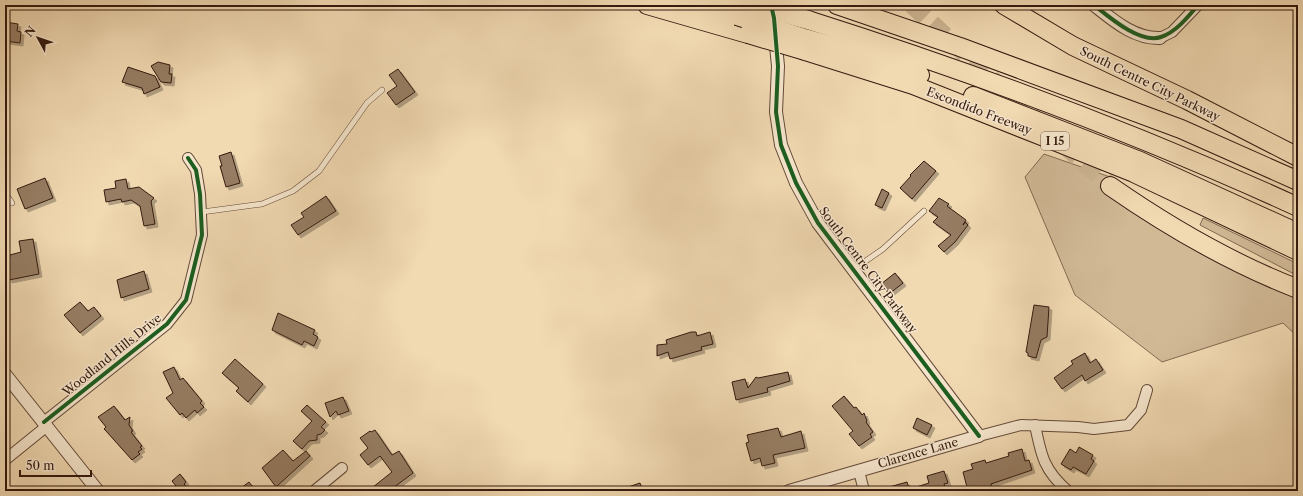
<svg xmlns="http://www.w3.org/2000/svg" width="1303" height="496" viewBox="0 0 1303 496" font-family="'Libre Caslon Text',serif">
<style>
.green{fill:#d1b996;stroke:#826a52}
.building{fill:#967d64;stroke:#341a0f;filter:url(#shadow)}
.lines{fill:none;stroke-linecap:round;stroke-linejoin:round}
.motorway-tunnel{stroke:#cbb391;stroke-width:18;stroke-dasharray:18 9;stroke-linecap:butt}
.service-casing{stroke:#634a38;stroke-width:6}
.minor-casing{stroke:#634a38;stroke-width:12}
.tertiary-casing{stroke:#634a38;stroke-width:14}
.motorway-casing{stroke:#341a0f;stroke-width:20}
.service{stroke:#f6e6cd;stroke-width:5}
.minor{stroke:#f6e6cd;stroke-width:10}
.tertiary{stroke:#f6e6cd;stroke-width:12}
.motorway{stroke:#f1d9b2;stroke-width:18}
.motorway-bridge-casing{stroke:#341a0f;stroke-width:20;stroke-linecap:butt}
.motorway-bridge{stroke:#f1d9b2;stroke-width:18}
.cycleway-casing{stroke:#f6e6cd;stroke-width:6}
.cycleway{stroke:#1b5e20;stroke-width:4}
.labels{text-anchor:middle;stroke-width:3;stroke-linejoin:round;paint-order:stroke}
.shield{fill:#f6e6cd;stroke:#6e5748;stroke-width:1}
.shield-label{font-size:11px;font-weight:bold;fill:#341a0f}
.street-label{font-size:12px;fill:#341a0f;stroke:#f6e6cd}
</style>
<defs>
<filter id="shadow"><feDropShadow dx="3" dy="3" stdDeviation="0" flood-color="#0004"/></filter>
</defs>
<rect width="100%" height="100%" fill="#f1d9b2"/>
<filter id="stains"><feTurbulence type="fractalNoise" baseFrequency=".005" numOctaves="4"/><feColorMatrix values="0 0 0 0 .2 0 0 0 0 .09 0 0 0 0 .02 0 0 0 .5 -.17"/></filter>
<radialGradient id="worn" r=".72"><stop offset=".6" stop-color="#630" stop-opacity="0"/><stop offset="1" stop-color="#630" stop-opacity=".3"/></radialGradient>
<g class="green">
<path d="M1044 154 1116 179 1272 288 1298 299V337L1283 323 1162 362 1075 295 1025 177Z"/>
<path d="M1203 218 1298 264V276L1200 225Z"/>
</g>
<g class="building">
<path d="M5 22 18 24 17 31 21 32 20 43 5 41Z"/>
<path d="M158 62 170 65 169 74H172L171 83 161 82 151 66Z"/>
<path d="M128 67 155 76 160 87 144 94 142 88 122 82Z"/>
<path d="M398 69 415 92 396 105 387 93 397 86 389 75Z"/>
<path d="M231 152 240 183 226 187 220 166H222L219 156Z"/>
<path d="M924 161 936 171 912 199 900 188 911 176 910 175Z"/>
<path d="M45 178 53 198 25 209 17 189Z"/>
<path d="M126 179 128 189 139 187 154 198 151 201 155 224 144 226 140 206 131 200 122 202 121 199 106 202 104 190 116 188 115 181Z"/>
<path d="M882 189 889 193 882 208 875 205Z"/>
<path d="M326 196 336 211 298 235 291 225 304 217 301 213Z"/>
<path d="M939 198 949 204 947 206 966 220 963 225 965 222 968 225 955 242 944 252 938 246 951 235 933 222 938 217 929 211Z"/>
<path d="M33 239 39 274 9 280 7 275 5 276V258L10 257V255L21 252 19 241Z"/>
<path d="M144 271 149 289 121 298 117 280Z"/>
<path d="M895 273 903 283 889 294 881 284Z"/>
<path d="M80 302 88 311 94 307 101 316 80 333 64 315Z"/>
<path d="M1034 305 1049 307 1047 337 1041 340 1036 358 1028 356V353L1026 352Z"/>
<path d="M278 313 315 330 313 334 318 337 314 346 304 341 302 345 272 330Z"/>
<path d="M691 332H696L697 336 710 332 713 344 701 347 702 350 670 359 668 352 657 356V345L667 344 666 340Z"/>
<path d="M1085 353 1090 363 1096 359 1103 370 1085 381 1082 375 1062 389 1054 378 1073 364 1071 361Z"/>
<path d="M235 359 263 384 248 402 236 391 239 388 222 373Z"/>
<path d="M174 367 180 380 183 378 202 401 200 403 204 407 197 413 195 410 186 418 182 413 180 415 166 398 173 393 163 372Z"/>
<path d="M788 372 790 381 767 388 768 392 736 400 732 382 745 379 748 388 756 377 758 378Z"/>
<path d="M844 396 854 408 856 407 862 415 864 413 867 421 866 422 873 432 870 434 872 437 859 446 849 434 853 431 832 406Z"/>
<path d="M343 397 349 411 338 415 336 411 330 417 325 403Z"/>
<path d="M307 405 326 422 321 427 325 430 321 434 317 435V440L309 441 302 449 293 441 312 421 301 411Z"/>
<path d="M114 406 125 420 130 417 129 425 133 431 131 432 142 446 140 447 142 449 138 452 140 454 132 460 106 431 104 429 106 427 98 417Z"/>
<path d="M917 418 932 425 927 435 913 428Z"/>
<path d="M778 428 781 437 801 431 805 448 773 455 775 463 762 466 760 458 751 461 746 443 749 442 747 435Z"/>
<path d="M375 430 392 455 399 451 413 473 389 491H368L392 472 380 456 368 465 360 455 368 448 360 438 370 431 371 432Z"/>
<path d="M1079 447 1093 455 1091 459 1094 461 1086 474 1073 467 1071 470 1061 464 1070 449 1076 453Z"/>
<path d="M1022 449 1025 461 1029 460 1032 470 991 484 992 489 984 491H968L963 472 973 469 971 464 985 460 986 463 1009 456 1008 453Z"/>
<path d="M283 450 293 461 306 451 310 456 276 487 262 468Z"/>
<path d="M944 471 948 483 944 484 946 491H911L910 489 929 483 927 476Z"/>
<path d="M180 474 186 482 184 484 190 491H180L172 481Z"/>
<path d="M249 482 256 491H237Z"/>
<path d="M907 482 910 491H882V489Z"/>
<path d="M640 483 643 491H619V490Z"/>
</g>
<g class="lines">
<g class="motorway-tunnel">
<path d="M912 5 1036 120"/>
<path d="M1064 145 1110 186"/>
</g>
<defs>
<g id="service">
<path d="M5 193 12 203"/>
<path d="M202 212 262 204 293 191 319 171 367 103 382 90"/>
<path d="M854 269 883 249 924 211"/>
</g>
<g id="minor">
<path d="M1160 38 1172 32 1198 5"/>
<path d="M44 422 167 324 186 300 202 235 200 194 196 170 188 158"/>
<path d="M1035 425C1041 455 1044 471 1068 491"/>
<path d="M979 436 1021 425 1078 427 1094 429 1128 425 1141 410 1147 390"/>
<path d="M5 460 47 426"/>
<path d="M859 471 864 491"/>
<path d="M314 491 342 468"/>
</g>
<g id="tertiary">
<path d="M1094 5C1113 20 1134 39 1160 38"/>
<path d="M775 36 778 66 776 112 781 145 796 183 818 223 979 436 789 491"/>
<path d="M5 374 98 491"/>
</g>
<g id="motorway">
<path d="M647 5 748 34"/>
<path d="M696 5 737 16"/>
<path d="M837 5 960 47 1181 129 1298 181"/>
<path d="M1004 5 1073 46 1187 100 1298 157"/>
<path d="M808 20C975 73 1139 134 1298 207"/>
<path d="M804 38 871 57 920 75"/>
<path d="M805 51 913 85 1044 137 1134 173 1298 251"/>
<path d="M973 96 1140 161 1298 233"/>
<path d="M1110 186C1169 227 1231 263 1298 289"/>
</g>
</defs>
<use href="#service" class="service-casing"/>
<use href="#minor" class="minor-casing"/>
<use href="#tertiary" class="tertiary-casing"/>
<use href="#motorway" class="motorway-casing"/>
<use href="#service" class="service"/>
<use href="#minor" class="minor"/>
<use href="#tertiary" class="tertiary"/>
<use href="#motorway" class="motorway"/>
<defs>
<g id="motorway-bridge">
<path d="M755 5 808 20"/>
<path d="M737 16 804 38"/>
<path d="M748 34 805 51"/>
</g>
</defs>
<use href="#motorway-bridge" class="motorway-bridge-casing"/>
<use href="#motorway-bridge" class="motorway-bridge"/>
<defs>
<g id="cycleway">
<path d="M771 5 774 18 778 66 776 112 781 145 796 183 818 223 979 436"/>
<path d="M1094 5C1109 17 1140 44 1161 37 1176 32 1188 17 1198 5"/>
<path d="M44 422 167 324 186 300 202 235 200 194 196 170 188 158"/>
</g>
</defs>
<use href="#cycleway" class="cycleway-casing"/>
<use href="#cycleway" class="cycleway"/>
</g>
<g class="labels">
<rect class="shield" x="1041" y="132" width="28" height="18" rx="3"/>
<g class="shield-label">
<text x="1055" y="145">I 15</text>
</g>
<g class="street-label">
<text transform="translate(1150 84) rotate(26)" y="4">South Centre City Parkway</text>
<text transform="translate(979 111) rotate(21)" y="4">Escondido Freeway</text>
<text transform="translate(868 270) rotate(53)" y="4">South Centre City Parkway</text>
<text transform="translate(112 355) rotate(-39)" y="4">Woodland Hills Drive</text>
<text transform="translate(918 453) rotate(-16)" y="4">Clarence Lane</text>
</g>
</g>
<rect width="1303" height="496" fill="none" stroke="#f1d9b2" stroke-width="20"/>
<rect x="6" y="6" width="1291" height="484" fill="none" stroke="#341a0f" stroke-width="2"/>
<rect x="10" y="10" width="1283" height="476" fill="none" stroke="#341a0f"/>
<g transform="translate(38 38) rotate(310)" stroke="#f6e6cd" stroke-width="3" paint-order="stroke">
<path d="M0-3L7 15L0 10L-7 15Z" fill="#341a0f"/>
<text y="-6" font-size="11" font-weight="bold" text-anchor="middle" fill="#341a0f">N</text>
</g>
<path d="M20 470v6h71v-6" fill="none" stroke="#341a0f" stroke-width="2"/>
<text x="26" y="470" font-size="12" fill="#341a0f" stroke="#f6e6cd" stroke-width="3" paint-order="stroke">50 m</text>
<rect width="100%" height="100%" filter="url(#stains)"/>
<rect width="100%" height="100%" fill="url(#worn)"/>
</svg>
